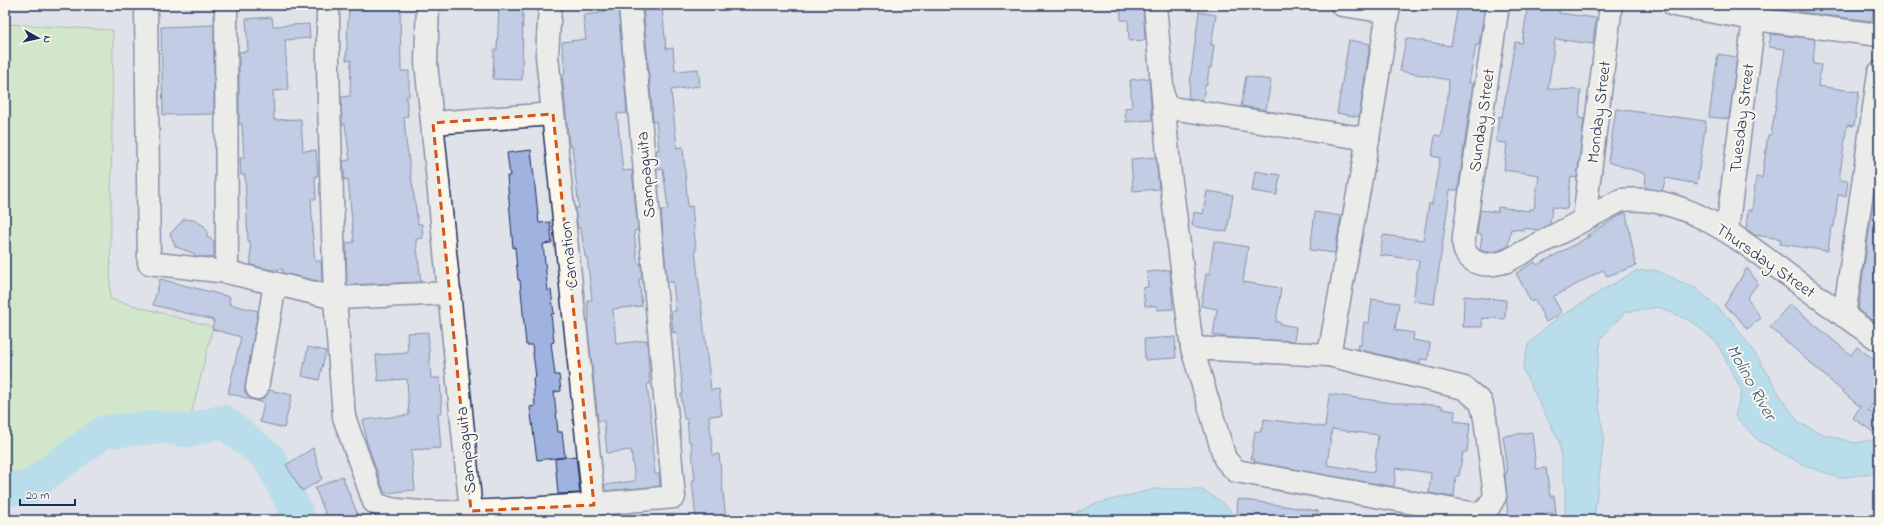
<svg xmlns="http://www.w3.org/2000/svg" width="1884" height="525" viewBox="0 0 1884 525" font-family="'Indie Flower',sans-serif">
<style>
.green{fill:#c2eca8;stroke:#6e8e83}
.water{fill:#8dd8ee;stroke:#5f94b4}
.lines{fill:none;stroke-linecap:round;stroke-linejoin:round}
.river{stroke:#8dd8ee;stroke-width:33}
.building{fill:#9fb2e0;stroke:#1b2f5e;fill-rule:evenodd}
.street-casing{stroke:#1b2f5e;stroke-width:25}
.street{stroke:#fbf7ec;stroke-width:22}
.marked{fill:none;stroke:#d45514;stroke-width:3;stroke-dasharray:8 5;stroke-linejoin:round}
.labels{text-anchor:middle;stroke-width:4;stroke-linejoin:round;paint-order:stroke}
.street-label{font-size:17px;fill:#1b2f5e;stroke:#fbf7ec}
.water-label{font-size:18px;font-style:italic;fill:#385982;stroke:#fbf7ec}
</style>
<rect width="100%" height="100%" fill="#dfe2e8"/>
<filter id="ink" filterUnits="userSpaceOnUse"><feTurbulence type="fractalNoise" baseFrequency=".025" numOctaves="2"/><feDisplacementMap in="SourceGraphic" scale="8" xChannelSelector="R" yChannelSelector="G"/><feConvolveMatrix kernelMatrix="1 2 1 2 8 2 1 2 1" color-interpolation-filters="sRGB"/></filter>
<g filter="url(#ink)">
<path class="green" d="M5 24 113 30 110 299 213 327 187 431 159 427 104 432 27 488 5 489Z"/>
<g class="water">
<path d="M1655 270 1697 289 1733 322 1760 361 1781 397 1799 423 1823 434 1855 443 1879 439V472L1839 478 1804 465 1758 440 1735 416 1742 391 1717 343 1693 322 1659 307 1625 312 1601 338 1595 382 1604 437 1594 520H1565V488L1559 441 1523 370 1528 345 1548 325 1606 288 1636 271Z"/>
<path d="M1155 489H1200L1222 502 1239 520H1066L1091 505Z"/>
</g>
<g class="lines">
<path class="river" d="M5 489 27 488 104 432 159 427 187 431 223 421 269 458 297 513V520"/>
</g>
<g class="building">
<path d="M349 5H400L401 71H409V96H406L408 116 404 117 406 141 418 224H422L423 238 416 239 421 282 347 285 346 243 354 242 348 179 344 180V174L343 161 350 160 345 124 342 125 341 97 350 96 351 60H346Z"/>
<path d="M499 5H523L522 80 493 79 494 50H497Z"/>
<path d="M603 5H618L627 113 617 114 623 171 632 170 638 230 634 231 637 260 639 264H641L642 279H639L642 306 613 309 616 344 647 340 650 384 647 385 654 444 652 445 655 474H659L660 486 605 491 604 485 635 481 631 450 607 453 604 421H598L587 320H589L587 300H592L587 257H585L581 228 578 229 575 208H579L572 146H569L567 124 562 74H565L562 42 586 39 583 15 604 13Z"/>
<path d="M643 5H662L666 49 673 48 675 71 698 69 700 86 671 90 677 148 683 147 688 207 692 206 696 250H695L711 390 719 389 722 415 709 416 713 455 719 454 726 520H696L692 480H695L691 442H689L687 419H684L681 394H683L677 332 673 333 671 312 676 311 673 282H667L661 210 668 209 663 169 657 170 656 150H659L656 121 653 122Z"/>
<path d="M1120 5H1143L1145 40 1129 41 1128 20H1121Z"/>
<path d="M1458 5H1485L1479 45H1476L1469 83H1473L1458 190H1450L1434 304 1413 301 1419 260 1380 255 1383 235 1423 240 1429 204H1432L1440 158 1432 156 1435 135 1441 136 1448 96 1449 80 1400 71 1406 38 1451 46Z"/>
<path d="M1528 5H1560L1559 13 1596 18 1593 44 1555 39 1548 89 1581 90 1579 118 1584 119 1577 178 1571 177 1567 209 1552 207 1550 224 1539 230 1523 228V230L1511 229 1508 246 1498 251 1485 252 1480 250 1482 235 1477 234 1480 210 1498 212V207L1529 211V209H1534L1539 175 1504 170 1507 143 1496 142 1499 116 1502 117 1515 42 1522 43Z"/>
<path d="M1798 5H1874L1872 21 1799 12Z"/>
<path d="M1199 12 1216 15 1211 45H1214L1211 68H1209L1207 85H1205L1203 100 1188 98Z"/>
<path d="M272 17 273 26 309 24 310 38 285 40 288 90 273 91 274 120 301 119 303 151 316 150 318 176H315L316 199H311L313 230H312L315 261H321L322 282 283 273V269L272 270 251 265 250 241H248L245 175H241L240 158H244L242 124H239V52L248 51 246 19Z"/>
<path d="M214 25V114L163 115 161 27Z"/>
<path d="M1771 34 1815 39 1813 64 1821 65 1818 86 1859 92 1854 126 1847 125 1839 180 1848 181 1846 196 1838 195 1834 227H1831L1828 251 1780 244 1781 239 1755 235 1746 229 1748 210 1752 211 1756 177 1762 178 1768 135H1771L1785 49 1769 47Z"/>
<path d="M1349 40 1370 44 1359 117 1337 113Z"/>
<path d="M1718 54 1737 57 1729 119 1709 117Z"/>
<path d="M1246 76 1271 80 1266 110 1241 106Z"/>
<path d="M1149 78 1152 120 1126 122 1125 108 1132 107 1130 80Z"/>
<path d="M1616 109 1706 121 1697 184 1666 178 1662 191 1645 188 1646 174 1608 162Z"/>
<path d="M531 150 539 223 550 222 552 243 543 244 548 291 551 290 554 314H551L554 342 551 343 555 375H559L561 391 554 392 558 432H562L565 457 537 460 530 407 535 406 533 378 536 377 532 345H526L520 280H518L515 247 513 248 507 176H510L507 153Z"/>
<path d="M1156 157 1159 189 1133 191 1131 159Z"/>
<path d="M1255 171 1280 175 1277 195 1252 191Z"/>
<path d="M1207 191 1233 195 1227 232 1192 226 1194 212 1203 214Z"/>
<path d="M1874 195H1879V296L1875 322 1858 310Z"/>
<path d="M1315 212 1341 216 1335 253 1310 250Z"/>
<path d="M1624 213H1626L1636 266 1607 276 1603 270 1553 297 1562 313 1546 322 1535 300 1531 302 1516 273 1535 262 1537 265 1590 236H1586Z"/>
<path d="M184 219 194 220 204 226 207 230V237L214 241V258L194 256 195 254 176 247 170 234Z"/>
<path d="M1214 241 1248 247 1243 282 1281 288 1276 322H1280V324L1296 327 1294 341 1233 338 1213 335 1217 309 1201 306 1206 274H1209Z"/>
<path d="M1747 268 1758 283 1747 298 1761 318 1747 329 1735 314 1724 306Z"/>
<path d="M1170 270 1173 309 1157 310V306H1145L1143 288 1148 287 1147 272Z"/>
<path d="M160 279 230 297 229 304 258 311 245 386V392L249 397 255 400H261L266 396 269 390 292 395 284 428 260 422 264 403 228 393 241 337 212 329 214 320 153 305Z"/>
<path d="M1464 296 1506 300 1505 319 1482 318V327H1463Z"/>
<path d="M1372 299 1399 303 1395 330 1414 333 1413 340 1430 343 1428 360 1420 359V364L1357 349 1358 345H1361L1364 322 1369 323Z"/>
<path d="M1790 304 1851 355 1857 347 1879 363V377L1873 384 1879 389V397L1868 410 1879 417V423L1873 432 1853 418 1860 407 1770 327Z"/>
<path d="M428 332 431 378H440L442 413H438L441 448 411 450 415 490 386 493 384 492 366 440 363 420 409 415 407 379 378 381 376 355 408 353 407 333Z"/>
<path d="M1175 337 1176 358 1145 360 1144 339Z"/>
<path d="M308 347 326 351 319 380 302 376Z"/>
<path d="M1329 394 1392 403H1415L1443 406 1442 409 1455 411 1454 421 1470 423 1467 452H1463L1459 476H1456L1454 497 1429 493 1431 473 1396 468 1394 487 1254 462 1255 459H1251L1255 431 1261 432V428H1263L1264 419 1325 427ZM1332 429 1378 435 1374 472 1327 465Z"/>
<path d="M1532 432 1536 469 1546 468 1550 496H1554L1556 512 1527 516 1528 520H1508L1505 473H1507L1505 456H1506L1503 436Z"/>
<path d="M313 448 322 479 302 491 286 465Z"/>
<path d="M576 456 580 493 558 494 555 459Z"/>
<path d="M342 476 360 520H328L315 488Z"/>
<path d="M1238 499 1318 511V520H1252L1253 515 1237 514Z"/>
</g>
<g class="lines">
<defs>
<g id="street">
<path d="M146 5 149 263 227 272 335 298 450 293"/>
<path d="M226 5 227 272"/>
<path d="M328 5V67L335 298 344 417 374 502C402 525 627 501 674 497L630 5"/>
<path d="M428 5 426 62 471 511"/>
<path d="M550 5 547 56 594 505"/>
<path d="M1155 5 1169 166 1192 348"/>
<path d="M1342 5 1388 12"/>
<path d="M1498 5 1464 235C1464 240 1463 247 1465 251 1474 268 1491 266 1507 261L1621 200C1686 195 1738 238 1788 275 1818 297 1848 319 1879 340"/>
<path d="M1674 5 1754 19 1879 35"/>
<path d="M1165 107 1368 139"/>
<path d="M433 123 553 114"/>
<path d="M1584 219 1611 5"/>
<path d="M1727 230 1754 19 1752 5"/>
<path d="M1844 316 1879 73"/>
<path d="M1192 348 1329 355 1464 388 1481 402 1485 418 1495 496 1487 510 1476 514 1236 471 1225 459Z"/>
<path d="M1329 355 1368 139 1389 5"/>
<path d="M257 388 275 284"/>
</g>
</defs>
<use href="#street" class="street-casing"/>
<use href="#street" class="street"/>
</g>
</g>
<path d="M0 0H1884V525H0ZM553 114 594 505 471 511 433 123Z" fill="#dfe2e8" fill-opacity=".55" fill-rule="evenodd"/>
<path class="marked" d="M553 114 594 505 471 511 433 123Z"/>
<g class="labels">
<g class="street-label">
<text transform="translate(1598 112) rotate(-83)" y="6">Monday Street</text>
<text transform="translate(1741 118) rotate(-83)" y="6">Tuesday Street</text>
<text transform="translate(1481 120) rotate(-82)" y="6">Sunday Street</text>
<text transform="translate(645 175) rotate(-95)" y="6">Sampaguita</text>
<text transform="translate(568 255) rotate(-96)" y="6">Carnation</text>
<text transform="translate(1766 260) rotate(35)" y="6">Thursday Street</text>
<text transform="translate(465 450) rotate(-96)" y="6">Sampaguita</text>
</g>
<g class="water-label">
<text transform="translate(1752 382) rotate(61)" y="6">Molino River</text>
</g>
</g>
<rect width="1884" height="525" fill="none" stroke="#fbf7ec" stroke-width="20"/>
<rect x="10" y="10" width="1864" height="505" fill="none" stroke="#1b2f5e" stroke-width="1.5" filter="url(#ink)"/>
<g transform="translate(38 38) rotate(98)" stroke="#fbf7ec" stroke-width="3" paint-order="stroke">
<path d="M0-3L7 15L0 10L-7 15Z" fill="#1b2f5e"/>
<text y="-6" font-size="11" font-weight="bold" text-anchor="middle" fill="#1b2f5e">N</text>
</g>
<path d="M20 499v6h55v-6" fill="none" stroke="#1b2f5e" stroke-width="2"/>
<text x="26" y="499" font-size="12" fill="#1b2f5e" stroke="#fbf7ec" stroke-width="3" paint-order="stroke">20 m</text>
</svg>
